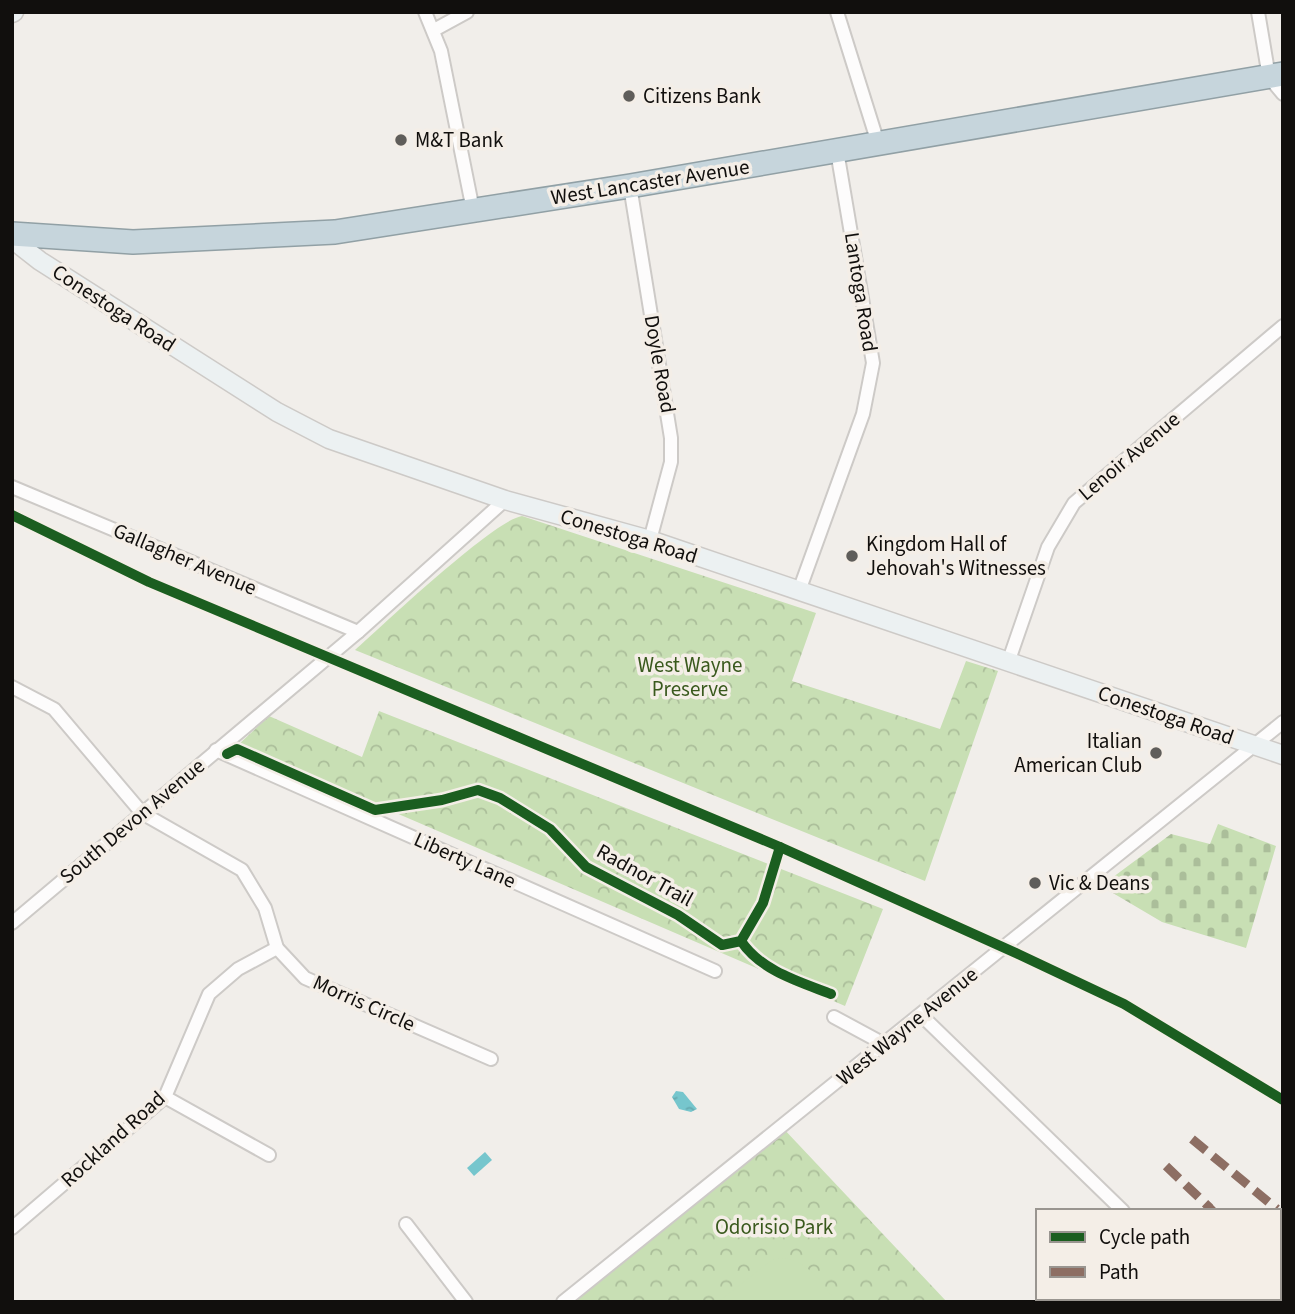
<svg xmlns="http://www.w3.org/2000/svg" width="1295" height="1314" viewBox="0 0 1295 1314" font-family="'Source Sans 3',sans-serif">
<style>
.forest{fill:url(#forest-crowns)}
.cemetery{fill:url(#cemetery-stones)}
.garden{fill:#c8dfb4}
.water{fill:url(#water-ripples)}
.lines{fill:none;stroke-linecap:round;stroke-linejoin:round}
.street-casing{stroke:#cdcac7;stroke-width:16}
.secondary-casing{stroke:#cdcac7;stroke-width:21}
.highway-casing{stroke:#91a0a5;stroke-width:26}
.street{stroke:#fdfcfc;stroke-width:12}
.secondary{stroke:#ecf1f2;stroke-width:18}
.highway{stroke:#c6d5dc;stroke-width:23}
.quiet{stroke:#8d6e63;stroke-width:9;stroke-dasharray:18 9;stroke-linecap:butt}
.cycleway-casing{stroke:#f4eee7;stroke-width:15}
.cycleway{stroke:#1b5e20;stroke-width:10}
.poi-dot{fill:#5f5d5a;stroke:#f4eee7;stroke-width:2.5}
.labels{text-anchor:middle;stroke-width:7;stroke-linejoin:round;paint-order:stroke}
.poi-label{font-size:21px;fill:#110f0d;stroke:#f4eee7;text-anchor:start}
.street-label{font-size:21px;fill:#110f0d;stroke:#f4eee7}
.park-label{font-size:21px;fill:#39591d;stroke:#f4eee7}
</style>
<defs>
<pattern id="forest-crowns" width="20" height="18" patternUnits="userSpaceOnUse" patternTransform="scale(1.75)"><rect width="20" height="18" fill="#c8dfb4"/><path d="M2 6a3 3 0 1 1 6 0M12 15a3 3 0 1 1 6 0" fill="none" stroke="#abbe9a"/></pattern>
<pattern id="cemetery-stones" width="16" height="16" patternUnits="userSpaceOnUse" patternTransform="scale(1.75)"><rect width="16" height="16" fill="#c8dfb4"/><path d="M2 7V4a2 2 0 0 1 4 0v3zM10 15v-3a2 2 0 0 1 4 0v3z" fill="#abbe9a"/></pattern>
<pattern id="water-ripples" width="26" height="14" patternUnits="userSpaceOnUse" patternTransform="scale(1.75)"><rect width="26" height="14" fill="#76c6cd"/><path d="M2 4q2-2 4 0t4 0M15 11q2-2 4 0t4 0" fill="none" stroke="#65a9af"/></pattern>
</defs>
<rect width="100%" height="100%" fill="#f1eeea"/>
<g class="forest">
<path d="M522 516 816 613 792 681 940 729 966 661 998 671 925 881 355 650C383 625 494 520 522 516Z"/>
<path d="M379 711 883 909 845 1006 238 745 269 716 362 757Z"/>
<path d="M781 1126 947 1302H563Z"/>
</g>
<path class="cemetery" d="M1218 824 1276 846 1246 948 1162 922 1101 886 1171 834 1210 844Z"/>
<path class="garden" d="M782 1258C808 1260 821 1283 837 1302H718L772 1260Z"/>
<g class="water">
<path d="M676 1091 683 1092 697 1109 691 1112 679 1109 672 1097Z"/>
<path d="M485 1152 492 1160 474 1176 467 1168Z"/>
</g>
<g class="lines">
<defs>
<g id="street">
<path d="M425 12 441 51 473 210"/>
<path d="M837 12 878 143"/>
<path d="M1258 12 1269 77 1283 94"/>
<path d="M434 30 467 12"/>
<path d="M630 186 671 438V462L650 540"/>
<path d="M12 487 358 632"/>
<path d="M799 591 863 414 873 363 837 151"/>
<path d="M1009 660 1048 547 1074 503 1283 326"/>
<path d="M12 687 54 709 142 813 242 870 265 908 277 948 305 978 491 1059"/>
<path d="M216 750 715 971"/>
<path d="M12 923 358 632 505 500"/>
<path d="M921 1015 1123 1211"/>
<path d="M834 1017 884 1044"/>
<path d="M165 1097 269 1155"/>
<path d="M406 1224 466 1302"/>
<path d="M12 1228 165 1097 209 994 238 969 277 948"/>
<path d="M1279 1282 1283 1278"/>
<path d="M1211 1298 1214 1302"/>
<path d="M563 1302 1283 722"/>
<path d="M1080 1302 1084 1298"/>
<path d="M1263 1302 1266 1298"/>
</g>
<g id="secondary">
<path d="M12 13 14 12"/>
<path d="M12 239 40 261 277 412 329 439 505 500 650 540 1283 755"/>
</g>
<path id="highway" d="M12 234 133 242 335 232 630 186 1283 74"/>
</defs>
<use href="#street" class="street-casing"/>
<use href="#secondary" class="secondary-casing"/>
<use href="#highway" class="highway-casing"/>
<use href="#street" class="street"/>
<use href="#secondary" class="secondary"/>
<use href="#highway" class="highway"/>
<g class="quiet">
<path d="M1192 1139 1277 1209"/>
<path d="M1166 1166 1210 1208 1213 1205"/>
<path d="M1279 1219 1283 1221"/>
</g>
<defs>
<g id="cycleway">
<path d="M12 515 149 582 780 847 1018 954 1124 1004 1283 1100"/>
<path d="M227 754 237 749 375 810 442 800 478 790 500 798 550 829 586 867 678 915 722 945 741 941 763 903 780 847"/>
<path d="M741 941C761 971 800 982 831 994"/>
</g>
</defs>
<use href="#cycleway" class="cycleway-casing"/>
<use href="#cycleway" class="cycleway"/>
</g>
<g class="poi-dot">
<circle cx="629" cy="96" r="7"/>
<circle cx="401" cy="140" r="7"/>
<circle cx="852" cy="556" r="7"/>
<circle cx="1156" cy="753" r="7"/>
<circle cx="1035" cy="883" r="7"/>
</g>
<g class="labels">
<g class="poi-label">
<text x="643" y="103">Citizens Bank</text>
<text x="415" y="147">M&amp;T Bank</text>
<text x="866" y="551">Kingdom Hall of<tspan x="866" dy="24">Jehovah's Witnesses</tspan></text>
<text x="1142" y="748" text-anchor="end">Italian<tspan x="1142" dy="24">American Club</tspan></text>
<text x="1049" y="890">Vic &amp; Deans</text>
</g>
<g class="street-label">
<text transform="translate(650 182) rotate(-9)" y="7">West Lancaster Avenue</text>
<text transform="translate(861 292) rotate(81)" y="7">Lantoga Road</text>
<text transform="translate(114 308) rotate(33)" y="7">Conestoga Road</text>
<text transform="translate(660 364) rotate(80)" y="7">Doyle Road</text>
<text transform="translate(1129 456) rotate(-40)" y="7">Lenoir Avenue</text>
<text transform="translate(629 536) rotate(17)" y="7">Conestoga Road</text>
<text transform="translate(185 559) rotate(23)" y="7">Gallagher Avenue</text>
<text transform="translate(1166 715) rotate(19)" y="7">Conestoga Road</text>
<text transform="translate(132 821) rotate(-40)" y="7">South Devon Avenue</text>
<text transform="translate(465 860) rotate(24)" y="7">Liberty Lane</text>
<text transform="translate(645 875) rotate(29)" y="7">Radnor Trail</text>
<text transform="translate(364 1003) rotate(24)" y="7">Morris Circle</text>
<text transform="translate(907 1026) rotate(-39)" y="7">West Wayne Avenue</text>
<text transform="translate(113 1139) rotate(-42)" y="7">Rockland Road</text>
</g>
<g class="park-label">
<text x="690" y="672">West Wayne<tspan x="690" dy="24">Preserve</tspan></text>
<text x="774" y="1234">Odorisio Park</text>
</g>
</g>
<rect width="1295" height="1314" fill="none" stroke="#110f0d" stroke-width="28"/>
<rect x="1036" y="1209" width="245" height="91" fill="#f4eee7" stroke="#999590" stroke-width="2"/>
<rect x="1050" y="1232" width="35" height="10" fill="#1b5e20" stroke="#999590" stroke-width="2"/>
<text x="1099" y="1244" font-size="21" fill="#110f0d">Cycle path</text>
<rect x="1050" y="1267" width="35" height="10" fill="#8d6e63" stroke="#999590" stroke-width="2"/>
<text x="1099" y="1279" font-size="21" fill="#110f0d">Path</text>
</svg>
